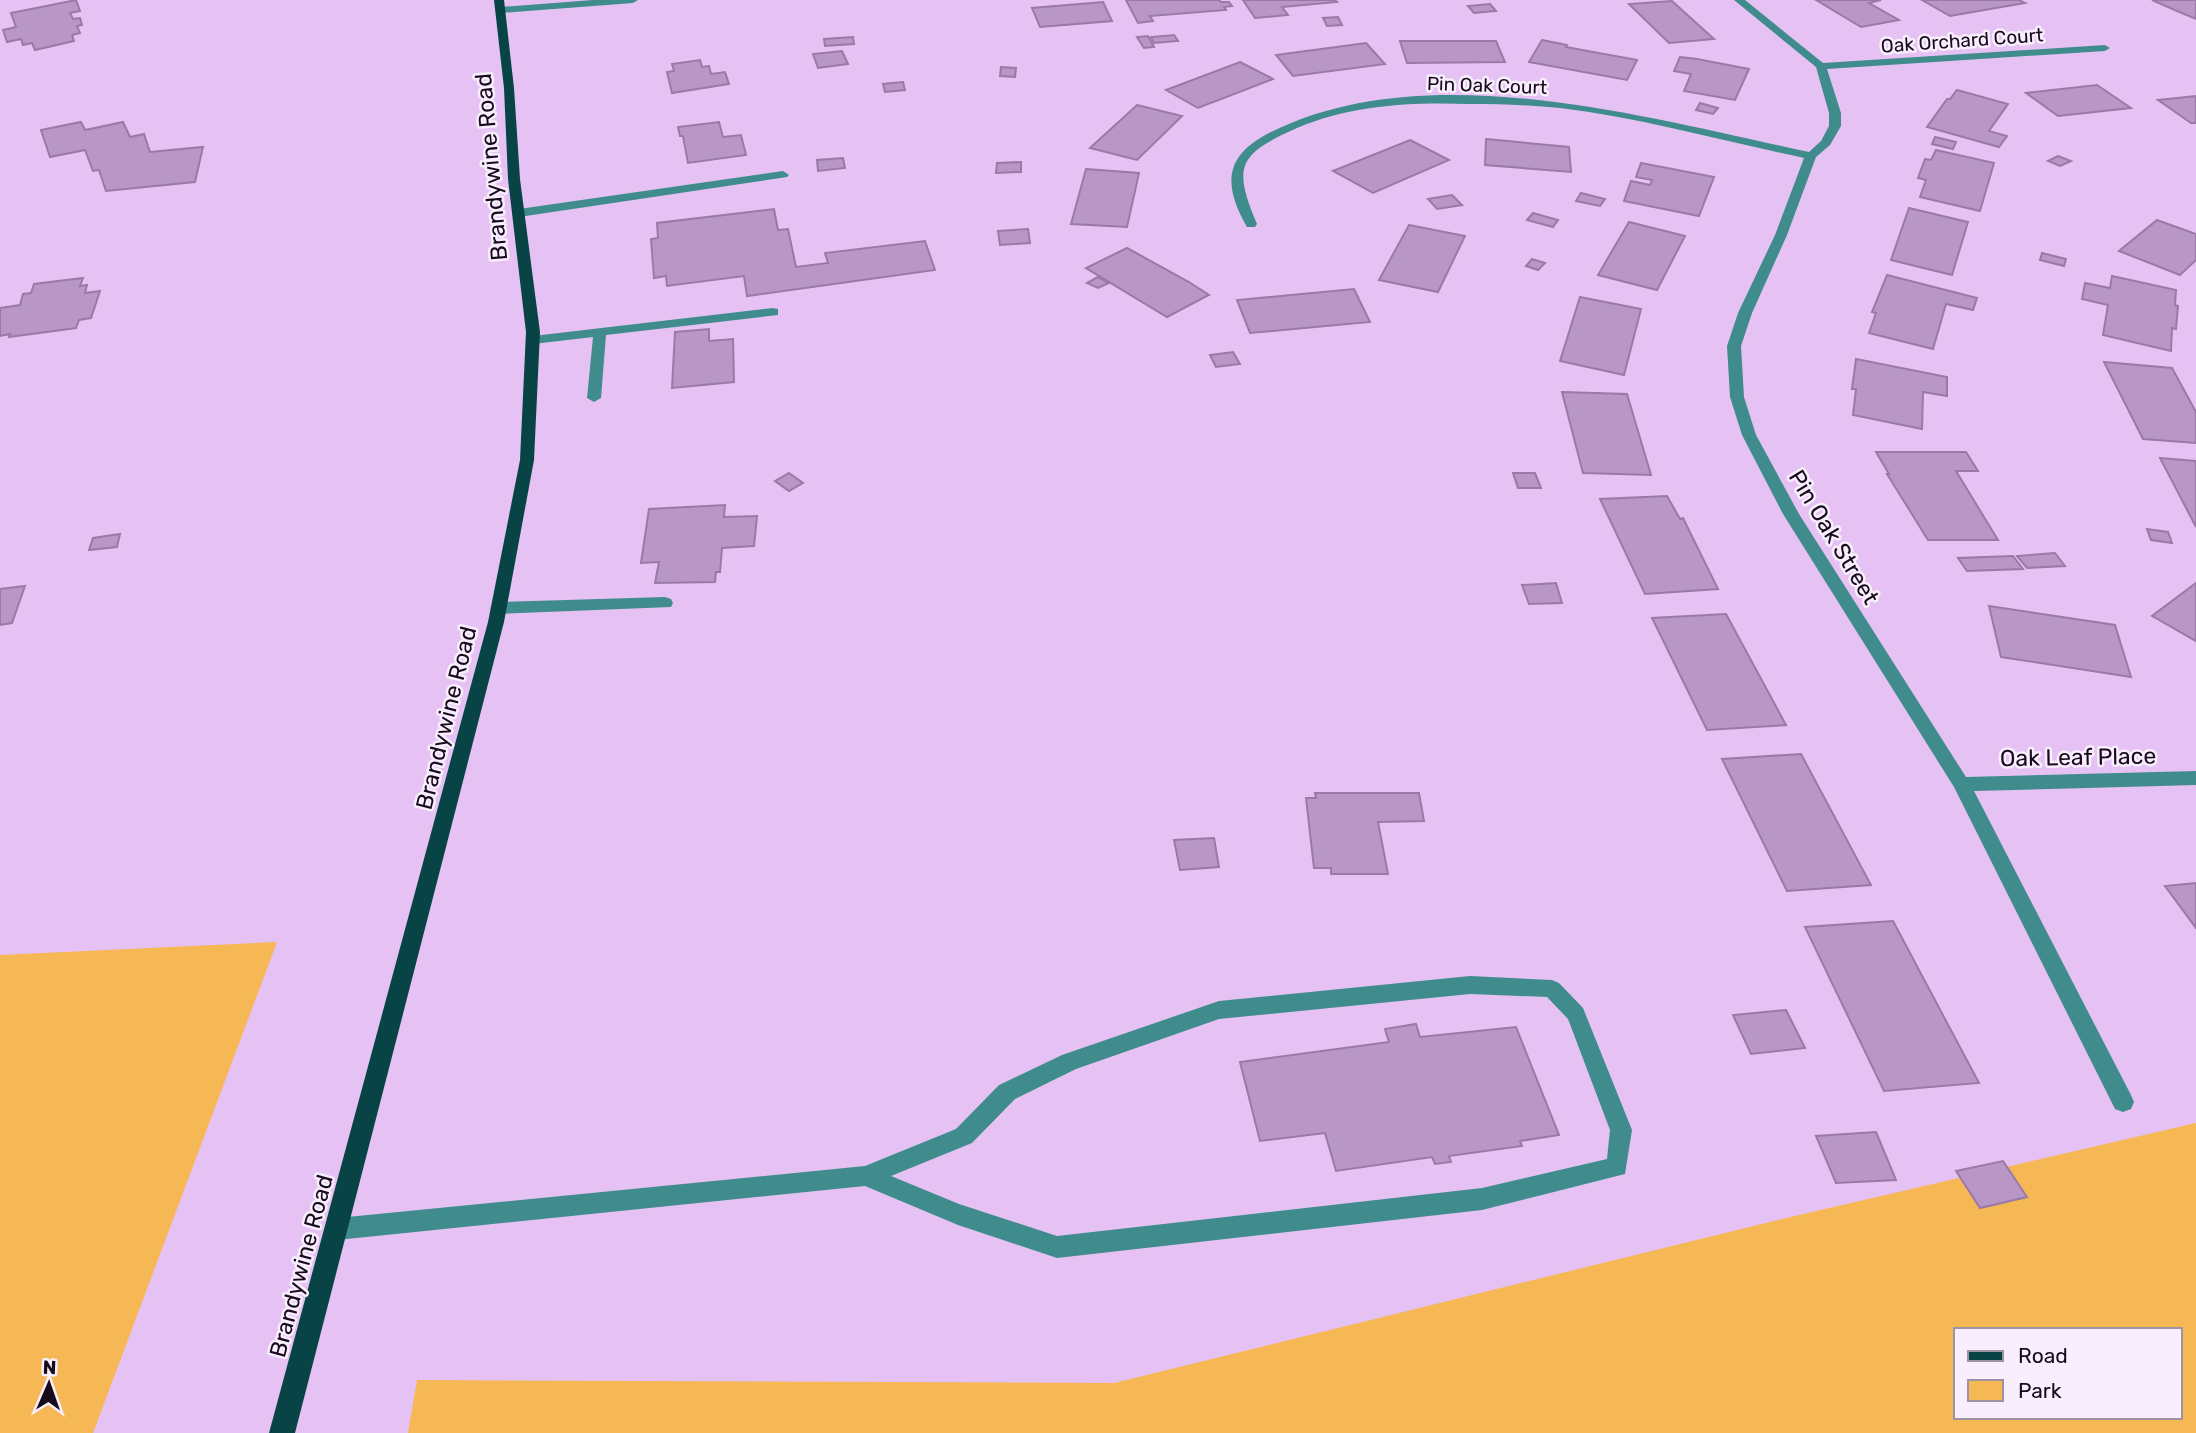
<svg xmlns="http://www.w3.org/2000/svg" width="2196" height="1433" viewBox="0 0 2196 1433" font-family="Rubik,sans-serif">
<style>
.green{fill:#f6b755;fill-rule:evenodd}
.building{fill:#b897c6;stroke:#9a79a7;stroke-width:2}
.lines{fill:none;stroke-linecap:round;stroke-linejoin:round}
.minor{fill:#408c8d;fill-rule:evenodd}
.major{fill:#084445;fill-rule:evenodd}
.labels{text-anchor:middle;stroke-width:5;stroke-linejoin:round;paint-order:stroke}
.far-street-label{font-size:19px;fill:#160a1b;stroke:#f9eefd}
.street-label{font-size:23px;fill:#160a1b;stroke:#f9eefd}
</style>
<rect width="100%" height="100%" fill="#e6c2f4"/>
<g class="green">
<path d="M277 942 93 1433H0V955Z"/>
<path d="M2196 1123V1433H408L417 1380 1114 1383 1782 1219ZM1956 1330H2180V1417H1956Z"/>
</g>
<g class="building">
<path d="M76 0 80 11 70 13 73 19 80 18 82 25 77 26 80 33 72 35 74 41 35 50 32 43 23 45 21 39 7 42 3 30 16 27 11 13Z"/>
<path d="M1126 0H1219L1221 2H1229L1232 6 1224 7 1226 10 1150 16 1153 21 1138 23Z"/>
<path d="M1243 0H1335L1337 2 1282 7 1288 15 1255 18Z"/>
<path d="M1816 0H1881L1869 3 1899 20 1861 27Z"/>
<path d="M1922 0H2019L2025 3 1950 16Z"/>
<path d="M2152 0H2196V19L2177 11Z"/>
<path d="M1672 1 1714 39 1669 43 1629 4Z"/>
<path d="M1103 2 1112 21 1040 27 1032 8Z"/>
<path d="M1490 4 1496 11 1474 13 1468 6Z"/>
<path d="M1338 17 1342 25 1327 26 1323 18Z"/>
<path d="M1174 35 1178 41 1154 43 1151 37Z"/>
<path d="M1148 36 1154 47 1144 48 1137 37Z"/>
<path d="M853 37 854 44 825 46 824 39Z"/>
<path d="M1542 40 1567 45 1566 47 1637 60 1627 80 1529 62Z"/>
<path d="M1400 41H1496L1505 62 1407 63Z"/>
<path d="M1366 43 1385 64 1293 76 1276 55Z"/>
<path d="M842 51 848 64 818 68 813 54Z"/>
<path d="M1680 57 1697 59 1749 69 1735 100 1684 91 1691 74 1674 71Z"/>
<path d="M700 60 702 67 709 66 711 74 725 72 729 84 672 93 667 72 674 71 672 64Z"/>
<path d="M1240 62 1273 79 1198 108 1166 90Z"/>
<path d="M1001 67 1016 68 1015 77 1000 76Z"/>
<path d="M903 82 905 90 885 92 883 84Z"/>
<path d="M2097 85 2131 108 2058 116 2026 93Z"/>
<path d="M1957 90 2008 104 1989 131 2007 136 1999 147 1927 127 1947 99H1950Z"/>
<path d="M2196 96V123H2191L2158 100Z"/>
<path d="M1700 103 1718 108 1713 114 1696 110Z"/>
<path d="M1137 105 1182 116 1137 160 1090 148Z"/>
<path d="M81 122 85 130 123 122 130 137 144 134 150 152 203 147 195 182 106 191 99 170 93 171 85 150 50 157 41 130Z"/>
<path d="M719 122 723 137 741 135 746 155 688 163 683 136H680L678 127Z"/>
<path d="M1935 137 1956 142 1953 149 1932 144Z"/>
<path d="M1486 139 1569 147 1571 172 1485 165Z"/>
<path d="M1410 140 1449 160 1373 193 1333 171Z"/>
<path d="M1936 150 1994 163 1980 211 1920 197 1926 180 1918 178 1925 159 1931 160Z"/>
<path d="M2058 156 2071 161 2060 166 2048 161Z"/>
<path d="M843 158 845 168 818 171 817 160Z"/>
<path d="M1021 162V172L996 173 997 163Z"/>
<path d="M1641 163 1714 177 1699 216 1624 201 1631 181 1650 185 1652 180 1636 177Z"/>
<path d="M1086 169 1139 173 1127 227 1071 224Z"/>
<path d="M1581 193 1605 199 1600 206 1576 201Z"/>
<path d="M1452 195 1462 205 1437 209 1428 199Z"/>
<path d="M1909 208 1968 222 1952 275 1891 260Z"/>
<path d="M774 209 778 230 788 229 796 267 828 263 825 253 925 241 935 270 747 296 744 276 667 286 666 276 654 278 651 239 658 238 657 223Z"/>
<path d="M1533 213 1558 220 1553 227 1527 220Z"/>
<path d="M2157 220 2196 234V260L2180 275 2119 251Z"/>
<path d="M1629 222 1685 236 1657 290 1598 275Z"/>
<path d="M1409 225 1465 236 1438 292 1379 280Z"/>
<path d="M1028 229 1030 243 1000 245 998 231Z"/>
<path d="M1127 248 1189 282 1209 295 1167 317 1086 268Z"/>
<path d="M2042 253 2066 259 2064 266 2040 260Z"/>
<path d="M1532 259 1545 263 1538 270 1526 266Z"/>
<path d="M1887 275 1977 298 1973 310 1946 304 1933 349 1869 333 1876 313 1872 312Z"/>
<path d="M2112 276 2176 290 2175 305 2178 306 2176 329 2172 328 2171 351 2103 335 2108 305 2082 299 2085 283 2110 288Z"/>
<path d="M1098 277 1109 283 1098 288 1087 283Z"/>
<path d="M83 278 80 286 87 285 85 293 100 291 91 318 79 320 76 328 9 337 10 334 0 336V308L20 305 23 294 31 293 34 284Z"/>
<path d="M1354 289 1370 322 1250 333 1237 300Z"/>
<path d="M1580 297 1641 309 1624 375 1560 361Z"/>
<path d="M709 329V341L733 339 734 382 672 388 675 332Z"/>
<path d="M1233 352 1240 364 1216 367 1210 355Z"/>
<path d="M1856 359 1947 377V396L1923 392 1922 429 1853 415 1856 389H1852Z"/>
<path d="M2104 362 2172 368 2196 412V443L2143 439Z"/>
<path d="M1562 392 1627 394 1651 475 1583 473Z"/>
<path d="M1876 452H1966L1978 471H1956L1998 540H1928L1887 474H1889Z"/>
<path d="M2160 458 2196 461V527Z"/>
<path d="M789 473 803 483 789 491 775 481Z"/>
<path d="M1513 473H1535L1541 488H1518Z"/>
<path d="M1667 496 1680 519 1683 518 1718 589 1645 594 1600 499Z"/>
<path d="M725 505 724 517 757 516 754 546 722 548 720 572H716L715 582 655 583 659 562 641 563 649 509Z"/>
<path d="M2147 529 2168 532 2172 543 2151 540Z"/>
<path d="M120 534 117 547 89 550 93 538Z"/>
<path d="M2055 553 2065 566 2027 568 2017 556Z"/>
<path d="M2013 556 2023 569 1967 571 1958 558Z"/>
<path d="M1556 583 1562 603 1529 604 1522 585Z"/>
<path d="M2196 583V641L2152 616Z"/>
<path d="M25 586 12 623 0 625V589Z"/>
<path d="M1989 606 2115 625 2131 677 2001 657Z"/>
<path d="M1726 614 1786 725 1707 730 1652 618Z"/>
<path d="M1801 754 1871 885 1787 891 1722 759Z"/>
<path d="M1315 793H1419L1424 821 1378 822 1388 874H1331V868H1314L1306 798H1316Z"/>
<path d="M1214 838 1219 867 1180 870 1174 840Z"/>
<path d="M2196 883V928L2165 886Z"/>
<path d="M1893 921 1979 1083 1884 1091 1805 927Z"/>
<path d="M1786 1010 1805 1048 1751 1054 1733 1015Z"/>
<path d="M1416 1024 1420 1037 1516 1027 1559 1135 1520 1141 1522 1146 1449 1156 1451 1162 1435 1164 1432 1157 1336 1171 1325 1133 1260 1141 1240 1062 1389 1042 1385 1029Z"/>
<path d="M1876 1132 1896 1180 1836 1183 1816 1136Z"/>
<path d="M2003 1161 2027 1197 1980 1208 1956 1171Z"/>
</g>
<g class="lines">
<g class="minor">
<path d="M593 0H638L633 3 500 13 495 10 500 7Z"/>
<path d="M1734 0H1745L1823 63 2105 45 2110 48 2105 51 1827 69 1841 113V126L1830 145 1816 157 1787 235 1752 313 1741 346 1744 397 1756 435 1799 514 1966 777 2196 771V785L1974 791 2131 1095 2134 1102 2131 1109 2123 1112 2115 1109 1954 787 1783 514 1742 435 1730 397 1727 346 1738 313 1775 235 1804 158C1723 141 1642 118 1560 108 1530 105 1499 104 1469 104 1411 102 1351 105 1297 128 1239 154 1232 165 1257 224L1255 227H1247C1222 183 1225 155 1271 132 1428 54 1647 118 1809 152L1821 141 1829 126V113L1816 67Z"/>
<path d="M783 171 789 175 787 177 519 217 513 213 519 209Z"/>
<path d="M773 308 778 309V315L606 335 601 398 594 402 587 398 593 337 533 344 526 340 533 336Z"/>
<path d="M665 597 671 599 673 603 671 607 498 614 490 608 498 602Z"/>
<path d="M1470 976 1552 980 1559 983 1583 1008 1632 1130 1625 1174 1482 1210 1057 1258 958 1225 865 1186 337 1240 329 1237 326 1229 329 1221 337 1218 865 1166 956 1129 999 1085 1062 1055 1219 1001ZM1470 994 1547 997 1568 1019 1610 1130 1607 1159 1482 1188 1057 1236 959 1204 891 1176 972 1143 1015 1099 1076 1069 1219 1019Z"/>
</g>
<path class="major" d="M494 0H504L514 88 520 179 540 332 534 460 504 622 295 1433H269L488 622 520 460 526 332 508 179 504 88Z"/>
</g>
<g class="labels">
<g class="far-street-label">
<text transform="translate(1962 40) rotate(-4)" y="7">Oak Orchard Court</text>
<text transform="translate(1487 85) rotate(2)" y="7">Pin Oak Court</text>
</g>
<g class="street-label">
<text transform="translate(491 167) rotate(-95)" y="8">Brandywine Road</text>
<text transform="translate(1834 537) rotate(59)" y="8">Pin Oak Street</text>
<text transform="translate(446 718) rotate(-76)" y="8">Brandywine Road</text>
<text transform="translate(2078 757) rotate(-1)" y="8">Oak Leaf Place</text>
<text transform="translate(301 1266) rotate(-75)" y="8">Brandywine Road</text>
</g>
</g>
<rect x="1954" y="1328" width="228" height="91" fill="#f9eefd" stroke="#9e93a3" stroke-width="2"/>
<rect x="1968" y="1351" width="35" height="10" fill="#084445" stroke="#9e93a3" stroke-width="2"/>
<text x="2018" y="1363" font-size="21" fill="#160a1b">Road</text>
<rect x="1968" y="1380" width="35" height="21" fill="#f6b755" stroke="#9e93a3" stroke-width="2"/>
<text x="2018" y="1398" font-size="21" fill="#160a1b">Park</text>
<g transform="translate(49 1384) rotate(2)" stroke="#f9eefd" stroke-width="5" paint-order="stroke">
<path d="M0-5L12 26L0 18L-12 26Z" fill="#160a1b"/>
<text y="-10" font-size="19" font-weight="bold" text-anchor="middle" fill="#160a1b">N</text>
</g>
</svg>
